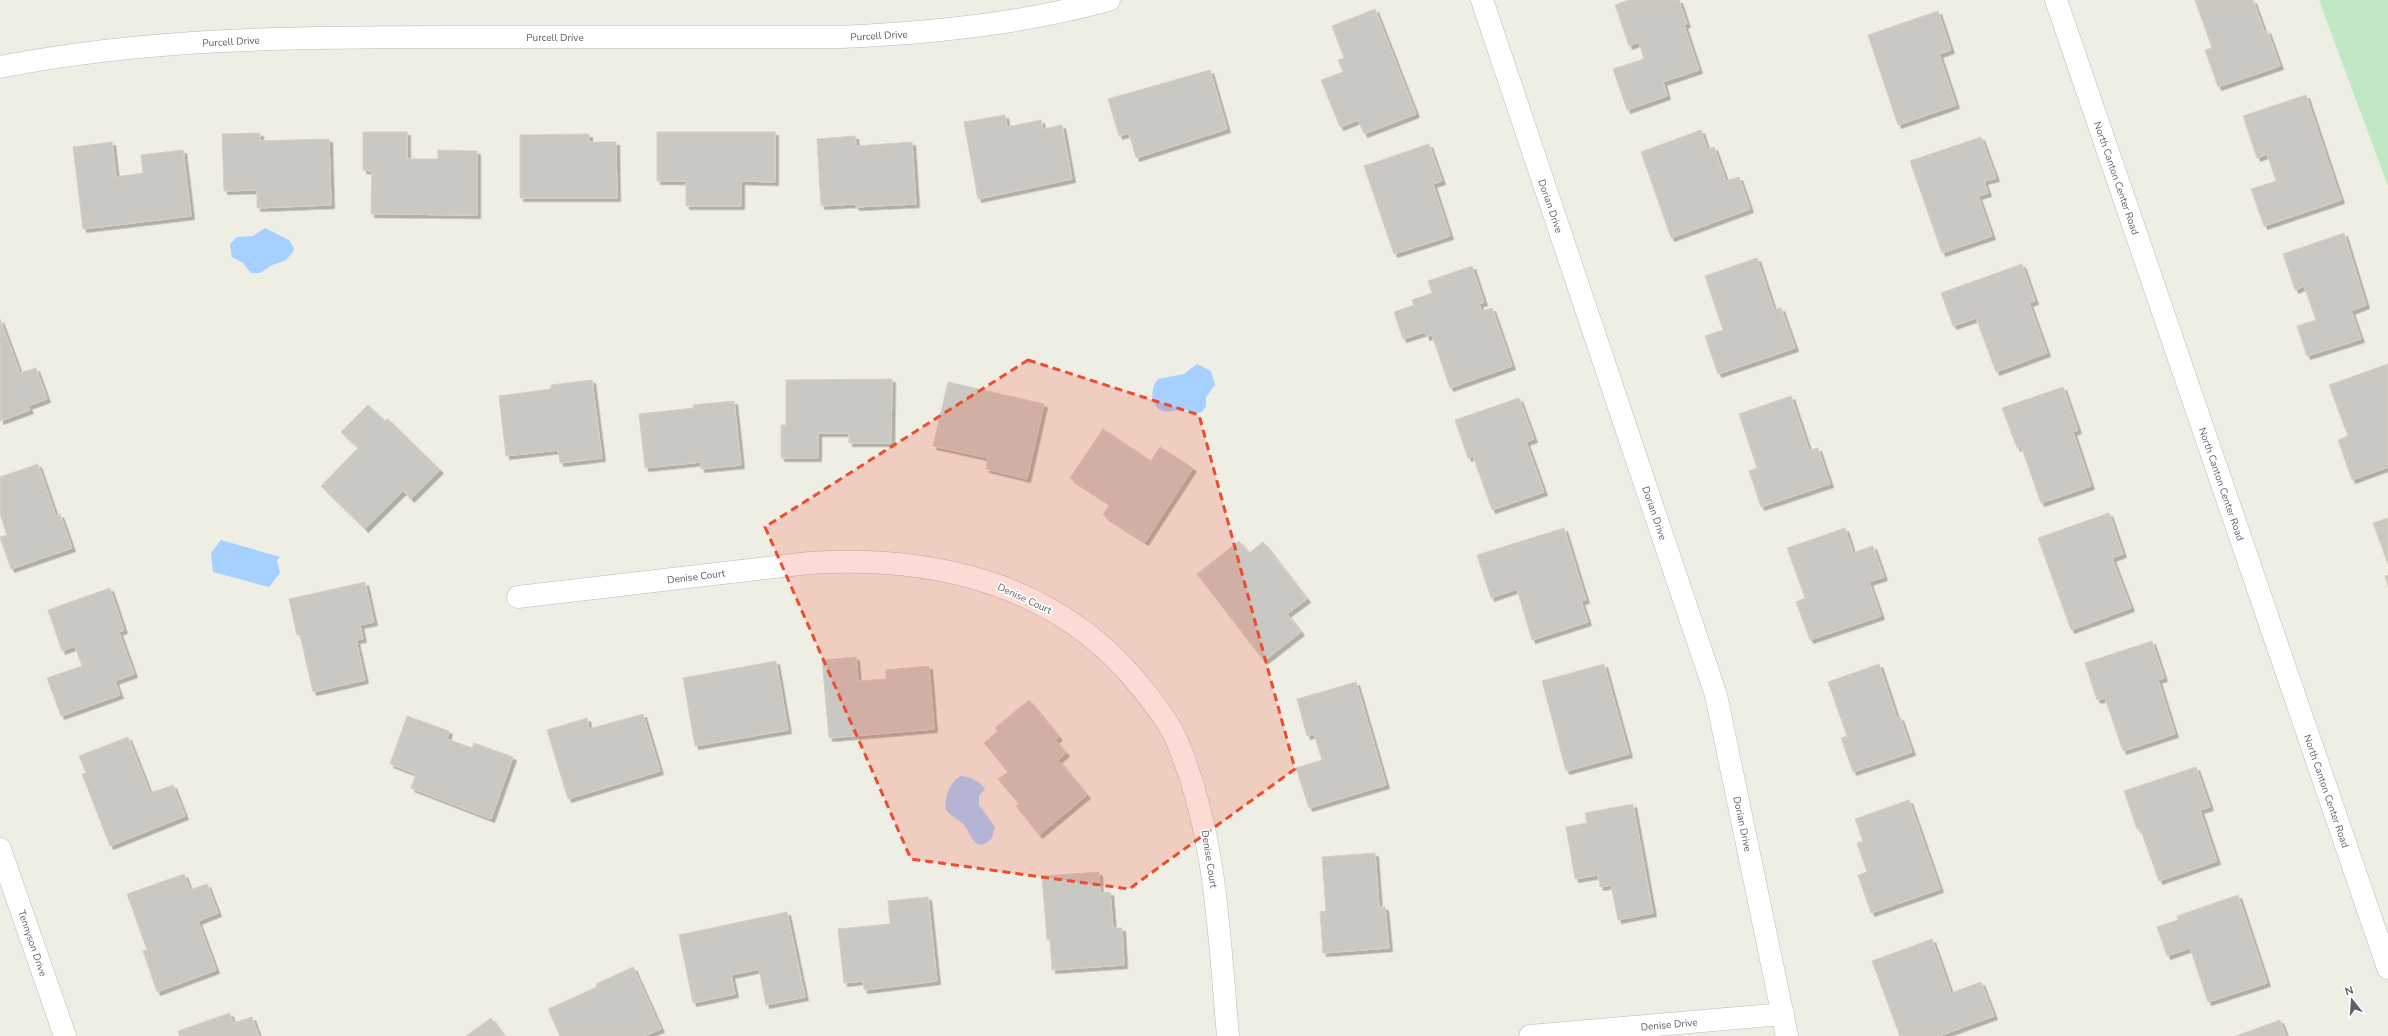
<svg xmlns="http://www.w3.org/2000/svg" width="2388" height="1036" viewBox="0 0 2388 1036" font-family="'Nunito Sans',sans-serif">
<style>
.green{fill:#c0e8c4}
.water{fill:#a5d0ff}
.building{fill:#cac8c2;stroke:#d4d0c3;filter:url(#shadow)}
.lines{fill:none;stroke-linecap:round;stroke-linejoin:round}
.minor-casing{stroke:#b7babf;stroke-width:23}
.minor{stroke:#fff;stroke-width:22}
.marked{fill:#ee4c2c;fill-opacity:0.2;stroke:#ee4c2c;stroke-width:3;stroke-dasharray:8 5;stroke-linejoin:round}
.labels{text-anchor:middle;stroke-width:3.5;stroke-linejoin:round;paint-order:stroke}
.street-label{font-size:10px;fill:#5c6066;stroke:#fff}
</style>
<defs>
<filter id="shadow"><feDropShadow dx="3.5" dy="3.5" stdDeviation="0" flood-color="#0004"/></filter>
</defs>
<rect width="100%" height="100%" fill="#efeee5"/>
<path class="green" d="M2319 0H2388V186Z"/>
<g class="water">
<path d="M265 228 289 240 294 248 293 252 285 261 272 265 260 273H251L243 263 232 257 230 244 237 237 253 236Z"/>
<path d="M1197 364 1211 371 1215 385 1206 397V406L1202 412 1193 414 1183 408C1178 409 1172 412 1167 412 1150 410 1149 390 1158 379L1184 374Z"/>
<path d="M221 540 280 557 277 560 280 573 269 587 213 572 211 553Z"/>
<path d="M961 776C971 777 980 781 985 789L979 796V805L995 827 992 838C974 856 972 833 963 824 958 819 951 816 946 810 944 798 950 781 961 776Z"/>
</g>
<g class="building">
<path d="M1629 0H1679L1687 24 1684 25 1699 70 1663 82 1667 96 1627 110 1613 69 1644 59 1639 42 1629 46 1615 5Z"/>
<path d="M2195 0H2253L2264 31 2267 30 2280 66 2218 87 2205 50 2212 48Z"/>
<path d="M1375 9 1416 114 1364 134 1358 120 1340 127 1321 80 1343 72 1338 60 1344 58 1332 26Z"/>
<path d="M1938 11 1951 50 1939 54 1956 105 1898 125 1868 35Z"/>
<path d="M1210 70 1227 129 1136 158 1129 133 1119 136 1108 99Z"/>
<path d="M2306 95 2341 200 2264 226 2251 189 2276 181 2267 154 2257 158 2243 116Z"/>
<path d="M1005 115 1007 127 1041 120 1043 129 1062 125 1072 179 978 199 964 122Z"/>
<path d="M1701 130 1707 149 1714 147 1726 181 1739 177 1750 209 1671 238 1641 152Z"/>
<path d="M363 132H407V159H438V150L477 151V215L371 214 372 171 363 170Z"/>
<path d="M657 132H775V182L741 181V206H686V181H657Z"/>
<path d="M260 133V141L329 139 331 205 257 208V190L224 191 222 134Z"/>
<path d="M589 134V142H616L617 198H520V135Z"/>
<path d="M855 136 856 146 912 142 916 204 856 207 855 204 821 206 817 139Z"/>
<path d="M1981 137 1996 178 1984 181 1988 193 1978 196 1992 236 1942 253 1910 161Z"/>
<path d="M112 142 116 177 143 173 141 155 183 150 191 216 83 229 73 147Z"/>
<path d="M1429 144 1442 181 1433 184 1450 236 1394 254 1364 166Z"/>
<path d="M2344 233 2366 305 2351 311 2361 339 2307 356 2297 326 2316 320 2304 286 2295 290 2283 254Z"/>
<path d="M1757 258 1774 310 1781 308 1795 348 1718 374 1705 336 1723 330 1705 276Z"/>
<path d="M2022 264 2035 301 2029 303 2047 353 1996 372 1976 318 1953 326 1941 293Z"/>
<path d="M1472 266 1484 302 1479 304 1482 311 1492 308 1512 366 1450 388 1432 335 1426 337 1425 332 1403 339 1394 312 1414 305 1412 300 1432 293 1428 281Z"/>
<path d="M0 319 20 373 36 368 47 399 28 406 30 410 0 421Z"/>
<path d="M2388 364V467L2352 480 2338 440 2348 436 2329 385Z"/>
<path d="M892 379 891 443H849V433H818V458H781V425H786V380Z"/>
<path d="M592 380 602 458 560 463 558 450 506 456 499 396 551 389V385Z"/>
<path d="M948 382 1044 404 1027 479 986 469 988 458 933 446Z"/>
<path d="M2063 387 2078 430 2073 432 2091 486 2041 503 2021 446 2017 448 2002 408Z"/>
<path d="M1791 396 1809 450 1818 448 1830 484 1761 507 1749 471 1757 468 1739 414Z"/>
<path d="M1519 398 1534 439 1526 442 1544 492 1492 510 1473 456 1468 458 1455 420Z"/>
<path d="M734 401 741 465 701 469V462L645 468 639 414 694 408 693 405Z"/>
<path d="M368 405 385 421 388 419 440 470 411 499 403 491 365 529 321 486 358 448 341 432Z"/>
<path d="M1103 429 1151 461 1160 447 1193 468 1145 542 1103 515 1110 504 1070 478Z"/>
<path d="M38 464 56 516 60 514 72 548 11 569 0 537 7 535 0 514V477Z"/>
<path d="M2109 513 2123 554 2112 558 2131 608 2071 630 2038 538Z"/>
<path d="M2388 518V564L2373 523Z"/>
<path d="M1564 528 1586 600 1581 601 1588 622 1532 640 1517 589 1491 598 1477 555Z"/>
<path d="M1845 528 1853 553 1873 546 1884 577 1869 582 1881 616 1810 640 1796 602 1805 598 1787 548Z"/>
<path d="M1239 541 1249 553 1263 542 1307 599 1287 614 1301 632 1264 661 1197 574Z"/>
<path d="M2388 575V586L2385 576Z"/>
<path d="M365 582 374 622 360 625 363 639 356 640 365 680 313 692 300 635H297L289 599Z"/>
<path d="M110 588 124 630 119 632 134 674 115 681 120 695 61 716 47 678 82 666 75 646 62 651 48 610Z"/>
<path d="M2152 641 2164 678 2158 680 2175 734 2123 751 2105 698 2097 700 2085 663Z"/>
<path d="M856 657 858 681 886 679V670L929 666 934 729 829 738 822 660Z"/>
<path d="M776 661 788 730 695 746 683 678Z"/>
<path d="M1604 664 1629 754 1566 771 1542 681Z"/>
<path d="M1879 664 1897 718 1900 717 1912 752 1853 772 1841 738 1847 736 1828 682Z"/>
<path d="M1356 682 1386 785 1309 808 1296 768 1322 760 1314 734 1307 736 1297 699Z"/>
<path d="M1029 700 1059 737 1055 740 1066 753 1058 760 1087 795 1039 835 1016 806 1019 804 998 779 1008 772 984 743 998 731 995 728Z"/>
<path d="M643 714 660 771 568 799 547 730 587 718 589 729Z"/>
<path d="M407 716 449 731 447 739 472 748 474 743 513 757 491 819 411 788 416 774 390 764Z"/>
<path d="M128 737 150 793 173 785 185 816 110 846 82 774 86 773 79 756Z"/>
<path d="M2196 767 2210 807 2200 810 2217 861 2159 881 2140 828 2137 829 2124 791Z"/>
<path d="M1909 800 1940 889 1871 913 1858 875 1867 872 1857 843 1863 841 1855 819Z"/>
<path d="M1633 804 1653 913 1618 920 1611 885 1600 887 1598 875 1575 879 1566 827 1587 823 1585 813Z"/>
<path d="M1375 853 1379 907H1385L1389 948 1323 953 1320 912 1326 911 1322 857Z"/>
<path d="M1099 872 1100 893 1110 892 1113 928H1122L1124 965 1052 970 1050 939 1047 940 1042 876Z"/>
<path d="M184 874 190 890 207 884 218 913 198 921 216 970 157 992 143 951 147 950 127 894Z"/>
<path d="M2238 895 2267 983 2208 1002 2190 948 2167 956 2157 927 2178 920 2177 916Z"/>
<path d="M928 897 937 981 864 990 863 981 844 983 838 929 890 924 888 901Z"/>
<path d="M787 912 805 997 766 1005 759 969 731 975 735 994 693 1003 679 935Z"/>
<path d="M1932 939 1951 993 1981 982 1994 1016 1939 1036H1900L1872 961Z"/>
<path d="M633 967 661 1029 644 1036H560L548 1009 597 987 596 984Z"/>
<path d="M230 1013 233 1023 252 1017 259 1036H180L178 1031Z"/>
<path d="M491 1018 504 1036H466Z"/>
<path d="M2280 1020 2286 1036H2236Z"/>
</g>
<g class="lines">
<defs>
<g id="minor">
<path d="M1482 0 1716 695 1787 1036"/>
<path d="M2056 0 2388 968"/>
<path d="M0 67C147 38 297 37 446 37 577 37 709 37 840 37 931 33 1021 24 1109 0"/>
<path d="M518 597 809 563C933 555 1054 583 1136 681 1152 701 1170 722 1179 746 1217 839 1219 938 1228 1036"/>
<path d="M0 849 65 1036"/>
<path d="M1530 1036 1783 1014"/>
</g>
</defs>
<use href="#minor" class="minor-casing"/>
<use href="#minor" class="minor"/>
</g>
<path class="marked" d="M1028 360 1199 415 1295 769 1129 889 911 859 765 527Z"/>
<g class="labels">
<g class="street-label">
<text transform="translate(879 35) rotate(-3)" y="4">Purcell Drive</text>
<text x="555" y="41">Purcell Drive</text>
<text transform="translate(231 41) rotate(-3)" y="4">Purcell Drive</text>
<text transform="translate(2117 178) rotate(71)" y="4">North Canton Center Road</text>
<text transform="translate(1551 206) rotate(71)" y="4">Dorian Drive</text>
<text transform="translate(2222 484) rotate(71)" y="4">North Canton Center Road</text>
<text transform="translate(1655 513) rotate(71)" y="4">Dorian Drive</text>
<text transform="translate(696 576) rotate(-7)" y="4">Denise Court</text>
<text transform="translate(1025 598) rotate(25)" y="4">Denise Court</text>
<text transform="translate(2327 791) rotate(71)" y="4">North Canton Center Road</text>
<text transform="translate(1743 824) rotate(78)" y="4">Dorian Drive</text>
<text transform="translate(1210 859) rotate(81)" y="4">Denise Court</text>
<text transform="translate(33 943) rotate(71)" y="4">Tennyson Drive</text>
<text transform="translate(1669 1024) rotate(-5)" y="4">Denise Drive</text>
</g>
</g>
<g transform="translate(2352 1000) rotate(343)" stroke="#ffffff" stroke-width="3" paint-order="stroke">
<path d="M0-3L7 15L0 10L-7 15Z" fill="#5c6066"/>
<text y="-6" font-size="11" font-weight="bold" text-anchor="middle" fill="#5c6066">N</text>
</g>
</svg>
